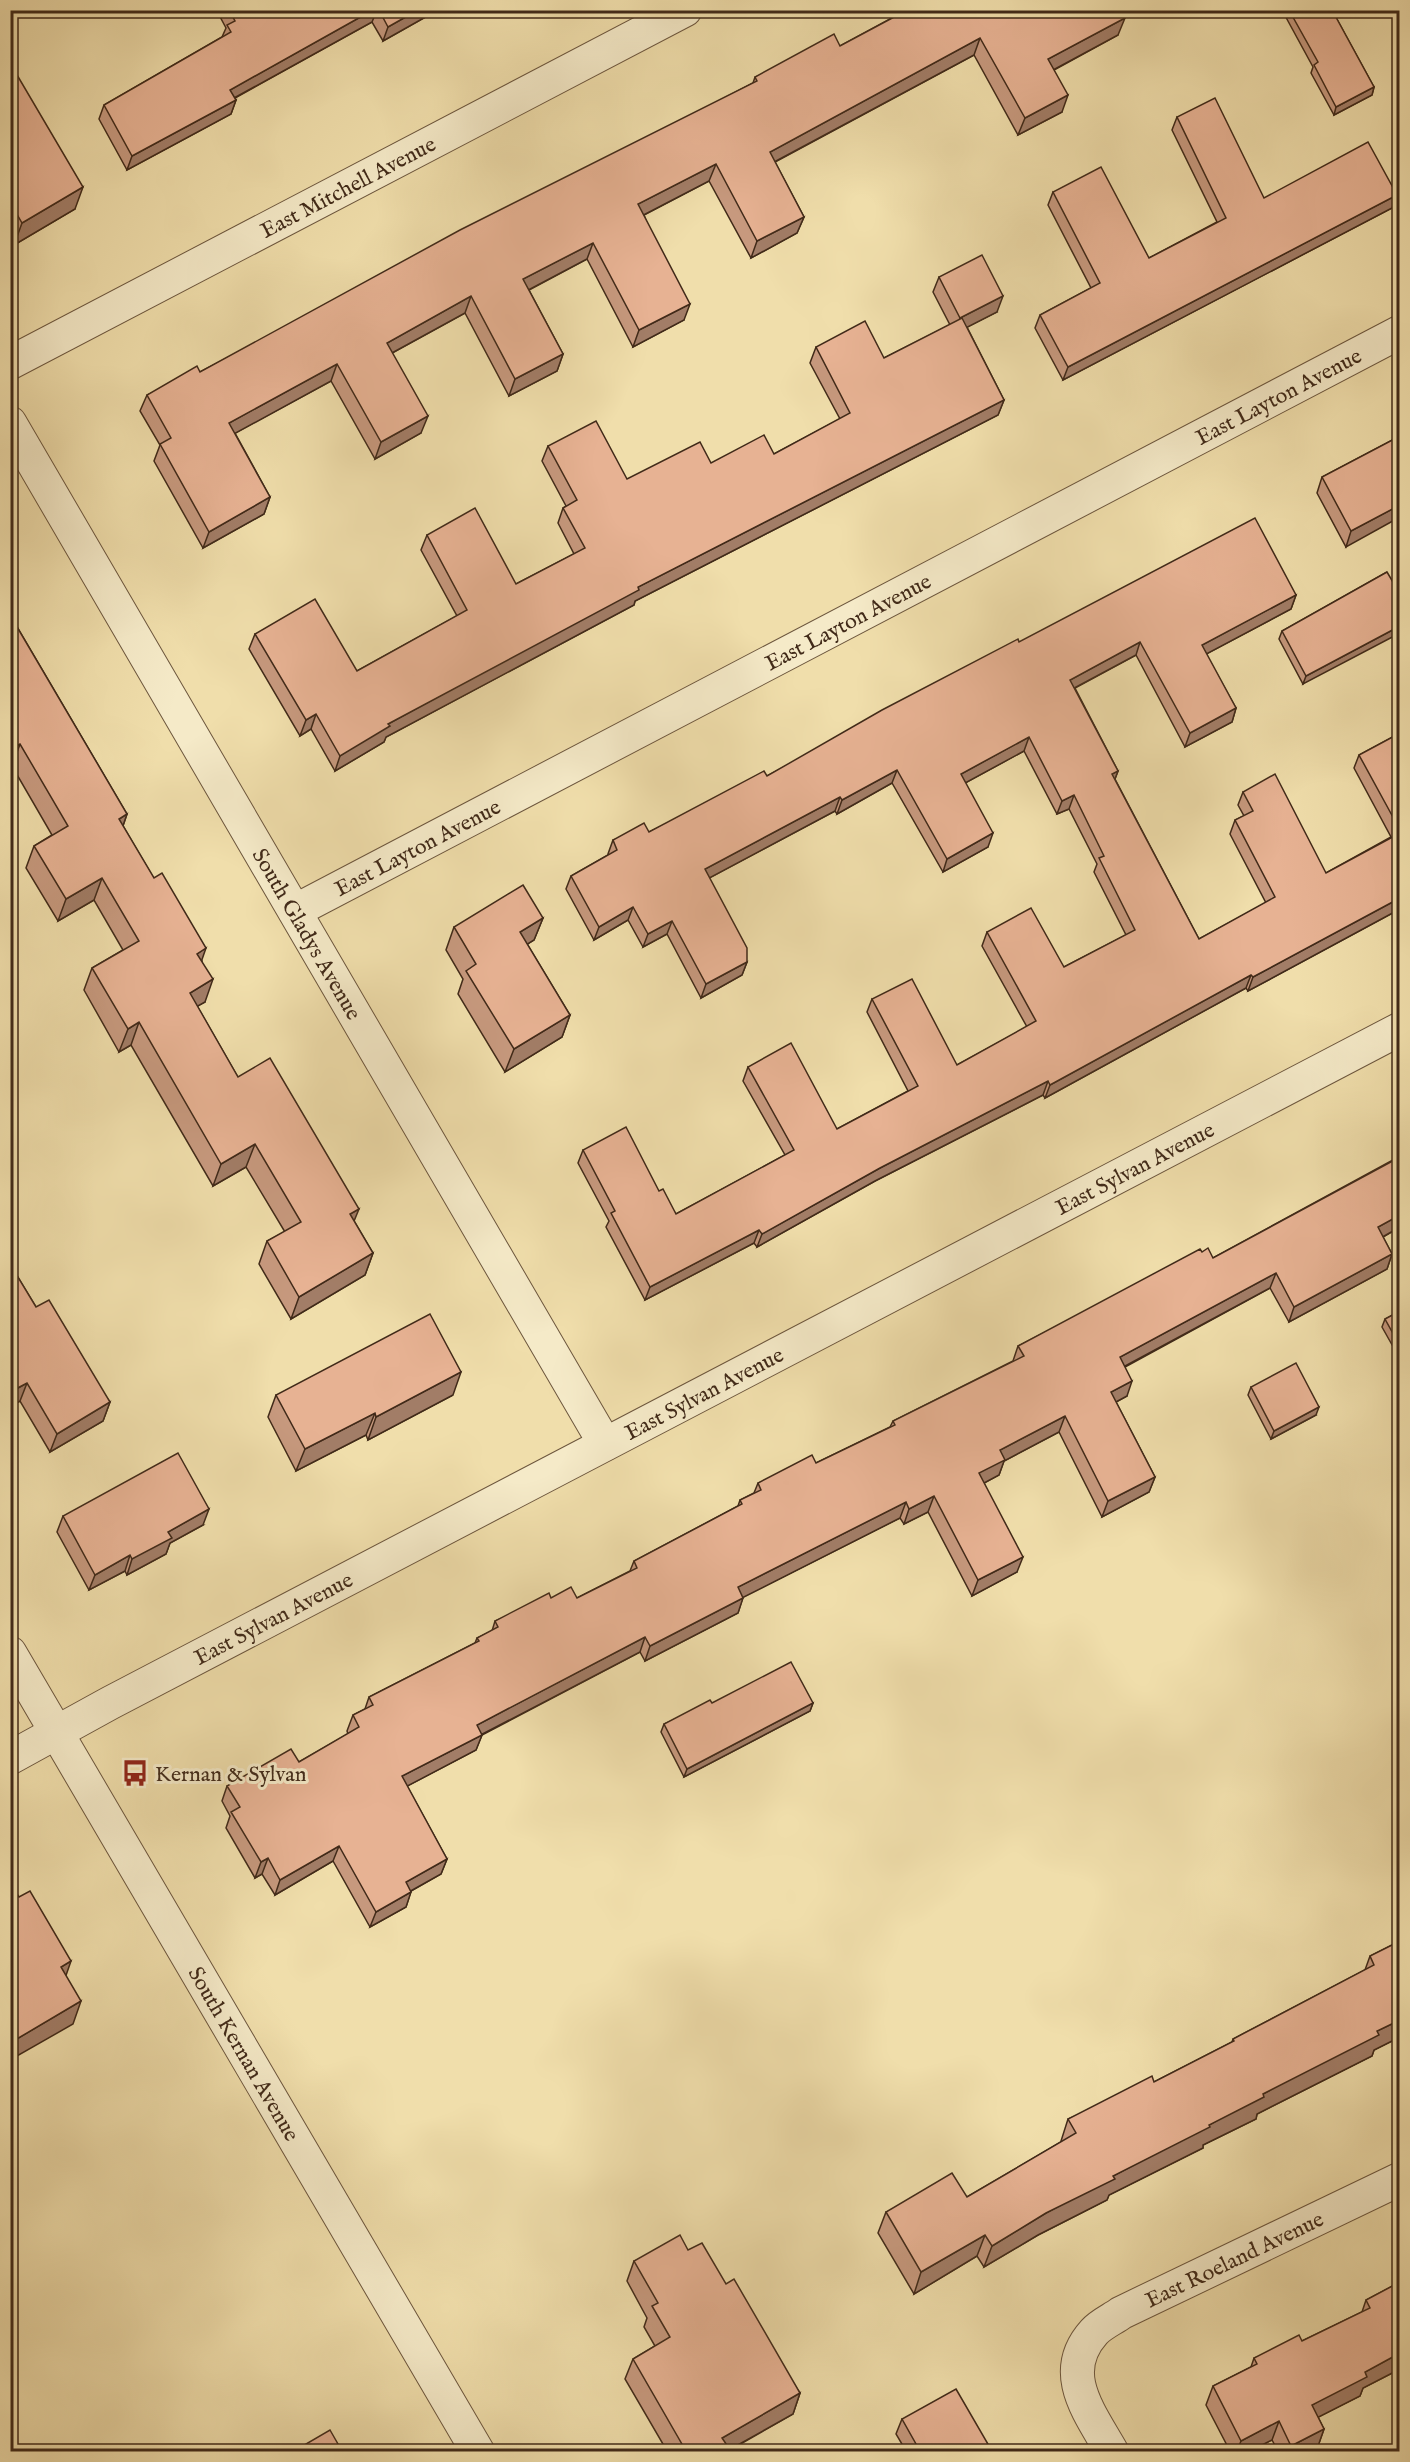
<svg xmlns="http://www.w3.org/2000/svg" width="1410" height="2462" viewBox="0 0 1410 2462" font-family="'IM FELL English',serif">
<style>
.lines{fill:none;stroke-linecap:round;stroke-linejoin:round}
.minor-casing{stroke:#6d573e;stroke-width:35}
.minor{stroke:#f5eac8;stroke-width:33}
.wall{fill:#c7997e;stroke:#412a19;stroke-width:1.5}
.shaded-wall{fill:#a27d67;stroke:#412a19;stroke-width:1.5}
.building{fill:#e7b293;stroke:#412a19;stroke-width:1.5}
.labels{text-anchor:middle;stroke-width:6;stroke-linejoin:round;paint-order:stroke}
.street-label{font-size:22px;fill:#412a19;stroke:#f5eac8}
.poi-label{font-size:22px;fill:#412a19;stroke:#f5eac8;text-anchor:start}
</style>
<rect width="100%" height="100%" fill="#f0deab"/>
<filter id="stains"><feTurbulence type="fractalNoise" baseFrequency=".00333" numOctaves="4"/><feColorMatrix values="0 0 0 0 .2 0 0 0 0 .09 0 0 0 0 .02 0 0 0 .5 -.17"/></filter>
<radialGradient id="worn" r=".72"><stop offset=".6" stop-color="#630" stop-opacity="0"/><stop offset="1" stop-color="#630" stop-opacity=".3"/></radialGradient>
<g class="lines">
<defs>
<g id="minor">
<path id="s1" d="M10 363 685 10"/>
<path id="s2" d="M10 423 605 1444"/>
<path id="s3" d="M295 911 1400 332"/>
<path id="s4" d="M10 1653 478 2452"/>
<path id="s5" d="M10 1758 110 1703 1400 1029"/>
<path id="s6" d="M1112 2452C1090 2413 1057 2373 1094 2332 1101 2324 1113 2319 1121 2313L1400 2179"/>
</g>
</defs>
<use href="#minor" class="minor-casing"/>
<use href="#minor" class="minor"/>
</g>
<g class="wall">
<path d="M219 10H438L383 41 372 22 235 98 236 100 231 114 127 170 99 119 104 105 222 37 226 28 218 13Z"/>
<path d="M893 10H1120L1118 35 1054 70 1062 112 1018 135 974 55 775 162 804 217 797 233 751 258 709 181 644 215 684 320 633 347 587 259 529 290 563 354 557 371 509 396 465 313 392 353 421 433 375 459 331 381 235 433 270 497 264 514 203 548 154 461 160 445 140 411 147 395 200 372 753 83 755 77 840 46 890 19Z"/>
<path d="M1282 10H1332L1374 87 1372 95 1334 115 1311 73 1313 67Z"/>
<path d="M10 63 75 209 14 245 10 239Z"/>
<path d="M1177 117 1264 198 1392 208 1063 380 1035 328 1040 315 1091 288 1048 205 1053 192 1149 258 1217 222 1172 130Z"/>
<path d="M939 277 997 312 967 327 1004 400 998 415 635 601 634 605 386 737 384 742 335 771 311 729 300 736 249 649 255 634 357 671 457 616 421 550 427 535 516 584 574 554 558 523 563 508 566 506 542 461 548 446 627 479 711 463 774 454 840 419 810 363 816 347 884 358 950 325 933 292Z"/>
<path d="M1400 436 1346 547 1317 493 1322 477Z"/>
<path d="M1387 572 1303 684 1279 639 1282 631Z"/>
<path d="M1296 595 1291 609 1206 654 1236 708 1232 722 1185 747 1136 655 1075 688 1118 771 1115 779 1199 939 1266 903 1230 834 1235 820 1244 816 1238 805 1243 792 1326 873 1391 837 1354 768 1359 755 1400 733V909L1248 991 1246 988 1045 1098 1043 1095 875 1181 757 1247 754 1243 645 1300 606 1227 609 1221 578 1163 583 1150 659 1191 676 1214 785 1155 743 1081 748 1067 837 1129 908 1091 867 1012 872 999 957 1065 1027 1027 982 946 987 932 1064 967 1126 935 1094 872 1097 864 1069 809 1057 814 1024 751 965 783 988 847 943 872 892 783 837 814 835 811 709 878 747 962 742 975 701 998 667 934 643 947 628 920 594 940 566 889 571 876 608 855V854L613 840 649 832 767 776 1019 642Z"/>
<path d="M10 615 127 814 123 826 202 961 205 1002 197 1006 238 1077 354 1221 373 1253 365 1275 291 1319 259 1264 267 1241 285 1232 246 1167 213 1186 131 1045 119 1052 84 990 92 968 123 950 94 900 58 921 26 868 34 846 52 835 12 766 10 767Z"/>
<path d="M543 918 534 940 527 944 570 1015 562 1037 505 1072 458 994 463 979 446 950 454 927Z"/>
<path d="M1400 1143V1227L1383 1237 1392 1254 1387 1269 1289 1322 1270 1288 1125 1367 1127 1396 1116 1402 1155 1477 1149 1492 1102 1517 1059 1432 1004 1461 999 1475 984 1483 1017 1572 972 1596 928 1512 904 1524 900 1518 743 1597 738 1613 645 1661 640 1652 482 1735 476 1750 407 1786 447 1859 441 1874 411 1891 406 1907 370 1927 333 1861 275 1895 262 1874 255 1878 226 1828 230 1816 222 1801 227 1786 299 1762 348 1734 347 1731 353 1715 365 1709 369 1697 475 1643 477 1638 492 1631 495 1621 551 1598H577L630 1571 634 1561 738 1506 740 1500 754 1493 758 1483 816 1463 890 1427 893 1421 1013 1361 1018 1346 1202 1252 1213 1258 1393 1160V1159L1398 1144Z"/>
<path d="M10 1264 36 1307 110 1402 103 1421 50 1452 20 1401 10 1407Z"/>
<path d="M1400 1311V1359L1382 1327 1385 1319Z"/>
<path d="M1251 1387 1316 1415 1271 1439 1248 1395Z"/>
<path d="M276 1395H453L368 1440 366 1435 296 1471 268 1417Z"/>
<path d="M63 1516 203 1525 170 1543 166 1554 127 1575 125 1571 89 1590 57 1532Z"/>
<path d="M712 1703H813L810 1711 684 1777 661 1732 664 1724Z"/>
<path d="M1400 1941V2037L1374 2050 1372 2056 1257 2114 1256 2119 1203 2145V2148L1109 2195 1107 2200 1038 2235 984 2267 977 2256 914 2294 878 2233 886 2212 967 2197 1061 2142V2141L1068 2119 1154 2082 1232 2042 1233 2039 1365 1970 1370 1956Z"/>
<path d="M688 2250 726 2284 800 2393 793 2414 730 2450 731 2451H667L625 2379 633 2359 655 2346 644 2327 647 2318 627 2281 634 2261Z"/>
<path d="M1400 2282V2369L1363 2388 1360 2396 1318 2417 1324 2429 1317 2449 1312 2451H1278L1272 2440 1250 2451H1230L1206 2405 1213 2386 1251 2367 1254 2358 1302 2341 1362 2312 1366 2300Z"/>
<path d="M902 2419 992 2451H906L896 2434Z"/>
</g>
<g class="shaded-wall">
<path d="M373 10H377L372 22 225 103 230 90Z"/>
<path d="M418 10H438L383 41 388 27Z"/>
<path d="M1125 18 1118 35 1042 76 1048 59Z"/>
<path d="M980 38 974 55 763 168 770 152Z"/>
<path d="M1374 87 1372 95 1334 115 1336 107Z"/>
<path d="M1068 95 1062 112 1018 135 1025 118Z"/>
<path d="M236 100 231 114 127 170 132 156Z"/>
<path d="M716 164 709 181 632 221 638 204Z"/>
<path d="M83 187 75 209 14 245 22 223Z"/>
<path d="M1397 195 1392 208 1063 380 1068 367Z"/>
<path d="M804 217 797 233 751 258 757 241Z"/>
<path d="M593 243 587 259 517 296 523 279Z"/>
<path d="M471 296 465 313 381 359 387 343Z"/>
<path d="M1003 296 997 312 954 334 960 318Z"/>
<path d="M690 304 684 320 633 347 639 330Z"/>
<path d="M563 354 557 371 509 396 515 379Z"/>
<path d="M337 364 331 381 223 440 229 423Z"/>
<path d="M1004 400 998 415 635 601 634 605 386 737 384 742 335 771 340 756 388 724 638 587Z"/>
<path d="M428 416 421 433 375 459 381 442Z"/>
<path d="M270 497 264 514 203 548 209 532Z"/>
<path d="M1400 505V517L1346 547 1351 531Z"/>
<path d="M1296 595 1291 609 1197 659 1202 645Z"/>
<path d="M1400 626V633L1303 684 1306 676Z"/>
<path d="M1140 642 1136 655 1065 693 1070 680Z"/>
<path d="M1236 708 1232 722 1185 747 1190 733Z"/>
<path d="M316 714 311 729 300 736 306 720Z"/>
<path d="M1029 737 1024 751 956 788 961 774Z"/>
<path d="M20 744 12 766 10 767V749Z"/>
<path d="M897 770 892 783 837 814 842 800Z"/>
<path d="M1118 771 1113 784 1112 774Z"/>
<path d="M1074 795 1069 809 1057 814 1062 801Z"/>
<path d="M840 797 835 811 700 883 705 869Z"/>
<path d="M127 814 119 837V819Z"/>
<path d="M993 833 988 847 943 872 947 859Z"/>
<path d="M102 878 94 900 58 921 66 899Z"/>
<path d="M1400 898V909L1248 991 1253 977Z"/>
<path d="M633 907 628 920 594 940 599 927Z"/>
<path d="M543 918 534 940 512 954 520 932Z"/>
<path d="M672 921 667 934 643 947 648 934Z"/>
<path d="M206 948 198 971 197 954Z"/>
<path d="M747 962 742 975 701 998 706 984Z"/>
<path d="M1251 975 1246 988 1045 1098 1050 1085Z"/>
<path d="M213 979 205 1002 182 1015 190 993Z"/>
<path d="M570 1015 562 1037 505 1072 514 1049Z"/>
<path d="M139 1022 131 1045 119 1052 128 1029Z"/>
<path d="M1048 1081 1043 1095 875 1181 757 1247 762 1234 880 1168Z"/>
<path d="M255 1144 246 1167 213 1186 221 1164Z"/>
<path d="M359 1209 350 1231V1214Z"/>
<path d="M1400 1215V1227L1372 1243 1378 1227Z"/>
<path d="M759 1230 754 1243 645 1300 650 1287Z"/>
<path d="M373 1253 365 1275 291 1319 299 1297Z"/>
<path d="M1392 1254 1387 1269 1289 1322 1294 1307Z"/>
<path d="M1276 1273 1270 1288 1114 1372 1120 1357Z"/>
<path d="M461 1372 453 1395 368 1440 376 1417Z"/>
<path d="M1132 1381 1127 1396 1105 1408 1111 1392Z"/>
<path d="M27 1383 20 1401 10 1407 11 1392Z"/>
<path d="M110 1402 103 1421 50 1452 57 1434Z"/>
<path d="M1319 1407 1316 1415 1271 1439 1274 1431Z"/>
<path d="M375 1413 366 1435 296 1471 305 1449Z"/>
<path d="M1065 1416 1059 1432 1004 1461 999 1475 973 1489 979 1473 1000 1450Z"/>
<path d="M1155 1477 1149 1492 1102 1517 1108 1501Z"/>
<path d="M934 1496 928 1512 904 1524 909 1509Z"/>
<path d="M906 1502 900 1518 732 1603 738 1587Z"/>
<path d="M209 1509 203 1525 170 1543 166 1554 127 1575 132 1559 168 1532Z"/>
<path d="M130 1555 125 1571 89 1590 95 1575Z"/>
<path d="M1023 1557 1017 1572 972 1596 978 1580Z"/>
<path d="M743 1598 738 1613 645 1661 650 1646Z"/>
<path d="M645 1637 640 1652 471 1740 477 1725Z"/>
<path d="M813 1703 810 1711 684 1777 687 1769Z"/>
<path d="M482 1735 476 1750 396 1792 402 1776Z"/>
<path d="M339 1846 333 1861 275 1895 280 1880Z"/>
<path d="M268 1858 262 1874 255 1878 261 1862Z"/>
<path d="M447 1859 441 1874 400 1897 406 1882Z"/>
<path d="M411 1892 406 1907 370 1927 376 1912Z"/>
<path d="M71 1961 63 1984 61 1967Z"/>
<path d="M81 2001 73 2024 10 2060V2043Z"/>
<path d="M1400 2020V2037L1374 2050 1372 2056 1257 2114 1256 2119 1203 2145V2148L1109 2195 1107 2200 1038 2235 984 2267 992 2246 1046 2213 1113 2176 1209 2125 1263 2094 1377 2031Z"/>
<path d="M985 2235 977 2256 914 2294 921 2272Z"/>
<path d="M1400 2353V2369L1363 2388 1360 2396 1305 2424 1312 2405 1365 2372Z"/>
<path d="M800 2393 793 2414 727 2451 722 2438Z"/>
<path d="M1279 2421 1272 2440 1250 2451H1237L1241 2441Z"/>
<path d="M1324 2429 1317 2449 1312 2451H1289L1291 2446Z"/>
</g>
<g class="building">
<path d="M229 10H373L230 90 236 100 132 156 104 105 231 32 227 25 235 21Z"/>
<path d="M379 10H418L388 27Z"/>
<path d="M898 10H1120L1125 18 1048 59 1068 95 1025 118 980 38 770 152 804 217 757 241 716 164 638 204 690 304 639 330 593 243 523 279 563 354 515 379 471 296 387 343 428 416 381 442 337 364 229 423 270 497 209 532 160 444 171 438 147 395 197 366 200 372 460 230 757 81 755 77 834 34 840 46 900 14Z"/>
<path d="M1289 10H1332L1374 87 1336 107 1314 65 1318 62Z"/>
<path d="M10 63 83 187 22 223 10 202Z"/>
<path d="M1215 98 1264 198 1368 142 1397 195 1068 367 1040 315 1100 283 1053 192 1101 167 1149 258 1226 218 1177 117Z"/>
<path d="M982 255 1003 296 960 318 939 277Z"/>
<path d="M962 318 1004 400 638 587 639 590 388 724 390 726 340 756 316 714 306 720 255 634 315 599 357 671 467 610 427 535 475 508 516 584 585 548 563 508 577 500 548 446 596 421 627 479 700 442 711 463 764 435 774 454 850 413 816 347 865 321 884 358Z"/>
<path d="M1400 436V505L1351 531 1322 477Z"/>
<path d="M1255 518 1296 595 1202 645 1236 708 1190 733 1140 642 1070 680 1118 771 1112 774 1199 939 1275 897 1235 820 1253 811 1243 792 1275 774 1326 873 1400 833V898L1253 977 1251 975 1050 1085 1048 1081 880 1168 762 1234 759 1230 650 1287 611 1213 615 1211 583 1150 626 1127 659 1191 663 1189 676 1214 794 1150 748 1067 791 1043 837 1129 918 1086 872 999 912 979 957 1065 1036 1021 987 932 1031 908 1064 967 1135 930 1099 858 1104 856 1074 795 1062 801 1029 737 961 774 993 833 947 859 897 770 842 800 840 797 705 869 747 948V962L706 984 672 921 648 934 633 907 599 927 571 876 617 850 613 840 644 823 649 832 764 771 767 776 882 710 1018 639 1019 642Z"/>
<path d="M1387 572 1400 594V626L1306 676 1282 631Z"/>
<path d="M10 615 127 814 119 819 154 878 162 873 206 948 197 954 213 979 190 993 238 1077 270 1058 359 1209 350 1214 373 1253 299 1297 267 1241 301 1222 255 1144 221 1164 139 1022 128 1029 92 968 139 941 102 878 66 899 34 846 68 826 20 744 10 749Z"/>
<path d="M1400 733V830L1359 755Z"/>
<path d="M523 885 543 918 520 932 570 1015 514 1049 466 971 476 964 454 927Z"/>
<path d="M1400 1157V1215L1378 1227 1392 1254 1294 1307 1276 1273 1120 1357 1132 1381 1111 1392 1155 1477 1108 1501 1065 1416 1000 1450 1005 1460 979 1473 1023 1557 978 1580 934 1496 909 1509 906 1502 738 1587 743 1598 650 1646 645 1637 477 1725 482 1735 402 1776 447 1859 406 1882 411 1892 376 1912 339 1846 280 1880 268 1858 261 1862 231 1812 240 1807 227 1786 291 1749 299 1762 359 1727 353 1715 373 1705 369 1697 479 1641 477 1638 498 1627 495 1621 549 1593 551 1598 571 1587 577 1598 637 1568 634 1561 742 1504 740 1500 761 1490 758 1483 812 1455 816 1463 895 1425 893 1421 1024 1356 1018 1346 1200 1249 1202 1252 1208 1248 1213 1258Z"/>
<path d="M10 1264 36 1307 49 1300 110 1402 57 1434 27 1383 10 1392Z"/>
<path d="M1400 1311V1346L1385 1319Z"/>
<path d="M430 1314 461 1372 376 1417 375 1413 305 1449 276 1395Z"/>
<path d="M1296 1363 1319 1407 1274 1431 1251 1387Z"/>
<path d="M178 1453 209 1509 168 1532 172 1538 132 1559 130 1555 95 1575 63 1516Z"/>
<path d="M791 1662 813 1703 687 1769 664 1724 710 1700 712 1703Z"/>
<path d="M10 1883 19 1897 30 1891 71 1961 61 1967 81 2001 10 2043Z"/>
<path d="M1400 1941V2020L1377 2031 1379 2035 1263 2094 1264 2097 1209 2125 1210 2127 1113 2176 1115 2179 1046 2213 992 2246 985 2235 921 2272 886 2212 952 2173 967 2197 1076 2133 1068 2119 1152 2076 1154 2082 1234 2041 1233 2039 1374 1965 1370 1956Z"/>
<path d="M680 2235 688 2250 702 2243 726 2284 734 2279 800 2393 722 2438 731 2451H686L633 2359 670 2337 652 2306 658 2303 634 2261Z"/>
<path d="M1400 2282V2353L1365 2372 1367 2377 1312 2405 1324 2429 1291 2446 1279 2421 1241 2441 1213 2386 1257 2364 1254 2358 1299 2335 1302 2341 1370 2308 1366 2300Z"/>
<path d="M956 2389 992 2451H920L902 2419Z"/>
<path d="M330 2430 342 2451H294Z"/>
</g>
<defs>
<symbol id="bus-bare" viewBox="-9 -9 18 18"><path d="M-5-6H5V4H4V6H2V4H-2V6H-4V4H-5ZM-3.5-4V0h7V-4ZM-3.5 1.2v1.5H-2V1.2ZM2 1.2v1.5H3.5V1.2Z" fill="#8f2418" stroke="#f5eac8" stroke-width="2.5" paint-order="stroke"/></symbol>
</defs>
<g fill-rule="evenodd">
<use href="#bus-bare" x="116" y="1754" width="38" height="38"/>
</g>
<g class="labels">
<g class="street-label">
<text dy="8" stroke="none"><textPath href="#s1" startOffset="381">East Mitchell Avenue</textPath></text>
<text dy="8" stroke="none"><textPath href="#s3" startOffset="1110">East Layton Avenue</textPath></text>
<text dy="8" stroke="none"><textPath href="#s3" startOffset="624">East Layton Avenue</textPath></text>
<text dy="8" stroke="none"><textPath href="#s3" startOffset="138">East Layton Avenue</textPath></text>
<text dy="8" stroke="none"><textPath href="#s2" startOffset="591">South Gladys Avenue</textPath></text>
<text dy="8" stroke="none"><textPath href="#s5" startOffset="1270">East Sylvan Avenue</textPath></text>
<text dy="8" stroke="none"><textPath href="#s5" startOffset="784">East Sylvan Avenue</textPath></text>
<text dy="8" stroke="none"><textPath href="#s5" startOffset="298">East Sylvan Avenue</textPath></text>
<text dy="8" stroke="none"><textPath href="#s4" startOffset="464">South Kernan Avenue</textPath></text>
<text dy="8" stroke="none"><textPath href="#s6" startOffset="291">East Roeland Avenue</textPath></text>
</g>
<g class="poi-label">
<text x="155" y="1781">Kernan &amp; Sylvan</text>
</g>
</g>
<rect width="1410" height="2462" fill="none" stroke="#f0deab" stroke-width="36"/>
<rect x="12" y="12" width="1386" height="2438" fill="none" stroke="#412a19" stroke-width="3"/>
<rect x="18" y="18" width="1374" height="2426" fill="none" stroke="#412a19" stroke-width="1.5"/>
<rect width="100%" height="100%" filter="url(#stains)"/>
<rect width="100%" height="100%" fill="url(#worn)"/>
</svg>
